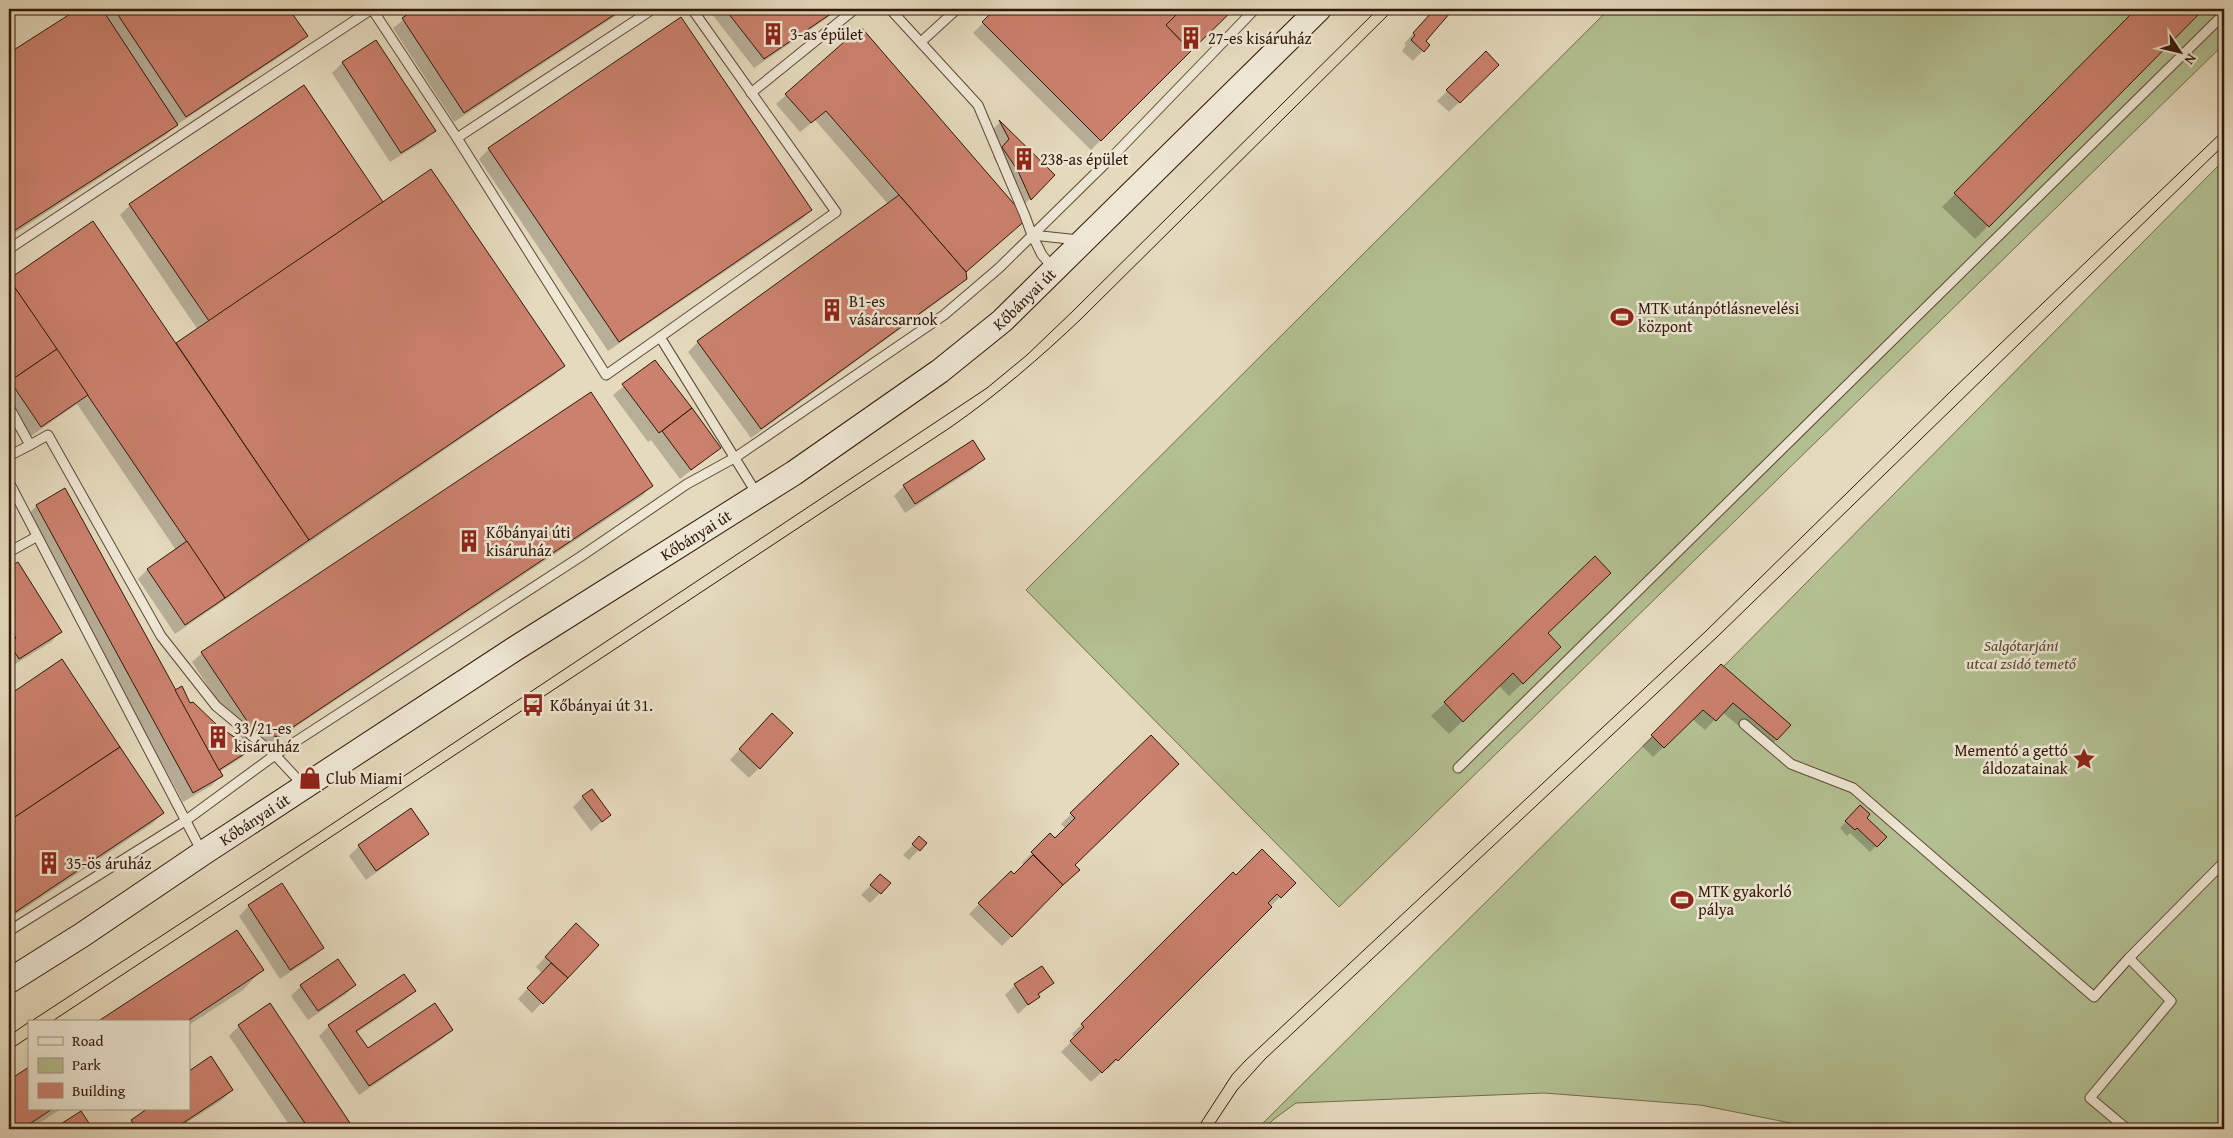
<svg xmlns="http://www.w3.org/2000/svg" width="2233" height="1138" viewBox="0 0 2233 1138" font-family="'Gentium Book Plus',serif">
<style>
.green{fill:#b3c092;stroke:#726c4e}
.shadow{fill:#0003}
.building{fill:#cb816d;stroke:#311709}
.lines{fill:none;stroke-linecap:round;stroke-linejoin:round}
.lane-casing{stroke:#5e4836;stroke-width:11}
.secondary-casing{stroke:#311709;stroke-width:26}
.lane{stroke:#eee7d4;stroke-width:9}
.secondary{stroke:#eee7d4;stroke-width:24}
.tram{stroke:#311709;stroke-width:1}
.labels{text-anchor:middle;stroke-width:5;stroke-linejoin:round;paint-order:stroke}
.poi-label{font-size:16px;fill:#311709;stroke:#eee7d4;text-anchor:start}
.street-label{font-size:16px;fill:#311709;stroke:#eee7d4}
.park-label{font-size:16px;font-style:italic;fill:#584a32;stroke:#eee7d4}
</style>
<rect width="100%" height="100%" fill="#e5dabd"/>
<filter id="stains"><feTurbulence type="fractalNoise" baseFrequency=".004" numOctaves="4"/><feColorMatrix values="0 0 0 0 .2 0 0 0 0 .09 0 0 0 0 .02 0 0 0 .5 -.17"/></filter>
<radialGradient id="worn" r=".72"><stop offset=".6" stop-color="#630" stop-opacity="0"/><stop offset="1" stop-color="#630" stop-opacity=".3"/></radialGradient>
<g class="green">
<path d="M1609 9H2224V44L1339 907 1026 590Z"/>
<path d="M2224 160V1129H1821L1700 1105 1544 1093 1296 1103 1274 1119 1264 1129H1257L1728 662Z"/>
</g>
<g class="shadow">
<path d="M80 9H288L306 36 296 46 175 126 166 135 9 237V55Z"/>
<path d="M418 9H626L454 122 393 28Z"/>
<path d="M708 9H837L827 18 754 68Z"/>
<path d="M997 9H1232L1091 150 973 33Z"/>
<path d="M1440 9 1449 13 1424 41 1428 45 1413 61 1402 51 1406 45 1404 44 1421 24Z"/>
<path d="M2138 9H2203L1975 239 1942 207Z"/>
<path d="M681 19 811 210 801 220 608 351 479 159 489 149Z"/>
<path d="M861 29 1015 228 965 273V279L955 289 751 438 688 352 698 342 888 204 815 120 800 132 776 104Z"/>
<path d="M376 41 434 131 424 141 390 162 332 73 342 63Z"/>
<path d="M1486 53 1498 65 1449 112 1437 101Z"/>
<path d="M1000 122 1053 175 1021 208 1008 181 993 157 999 150 991 131Z"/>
<path d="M383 204 563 366 553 376 175 634 138 579 148 569 176 550 77 404 31 436 9 404V280L93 223 175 345 198 330 120 215 130 205Z"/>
<path d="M655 361 720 448 680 479 651 440 648 442 613 395Z"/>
<path d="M983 459 973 469 905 513 894 496 904 486Z"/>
<path d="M651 486 642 496 267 746 243 740 192 662 202 653Z"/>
<path d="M36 506 175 691 218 727 250 749 241 758 219 772 221 776 211 786 183 802 27 516Z"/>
<path d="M17 564 60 632 51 642 9 668V569Z"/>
<path d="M1547 633 1560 647 1509 696 1499 686 1449 734 1431 716 1445 703Z"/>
<path d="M62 661 163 813 153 823 9 919V696Z"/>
<path d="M1721 666 1776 740 1767 749 1722 712 1705 730 1692 719 1653 757 1642 746Z"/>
<path d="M762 725 759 768 749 778 730 760Z"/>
<path d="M1151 737 1074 865 1078 870 1002 946 969 914 1011 872 1014 876 1024 866 1022 863 1050 835 1055 840 1066 829 1061 824Z"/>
<path d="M583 797 610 815 591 831 573 807Z"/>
<path d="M1860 807 1865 818 1885 837 1870 852 1850 833 1847 836 1840 828Z"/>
<path d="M411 810 427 834 417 843 366 880 349 856 359 846Z"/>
<path d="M920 838 925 843 909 860 903 855Z"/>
<path d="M1233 874 1236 877 1294 883 1107 1070 1106 1068 1091 1082 1061 1052 1075 1038 1072 1034Z"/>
<path d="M880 876 889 884 870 903 861 895Z"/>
<path d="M249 906 323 948 313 957 280 979 239 916Z"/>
<path d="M566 935 597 945 532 1013 518 999 542 973 536 967Z"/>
<path d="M262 970 243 990 189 1025V1022H99Z"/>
<path d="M1052 983 1018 1014 1005 995 1015 985Z"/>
<path d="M355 985 345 995 308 1020 291 996 301 986Z"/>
<path d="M414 991 404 1001 356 1033 367 1050 451 1030 441 1040 359 1095 319 1036 329 1026Z"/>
<path d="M269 1005 353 1129H292L229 1036 239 1026Z"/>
<path d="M211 1058 232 1090 222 1100 177 1129H123L132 1121 189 1109V1072Z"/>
<path d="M29 1068V1109H61L30 1129H9V1081Z"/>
</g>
<g class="building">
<path d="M78 9H102L178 125 9 234V53Z"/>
<path d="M114 9H289L308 36 186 117Z"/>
<path d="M416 9H623L464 113 402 18Z"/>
<path d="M725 9H838L764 59Z"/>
<path d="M995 9H1182L1166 25 1191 51 1101 141 982 22Z"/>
<path d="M1182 9H1234L1191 51 1166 25Z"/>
<path d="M1439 9H1446L1450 13 1426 41 1430 45 1424 52 1411 40 1415 35 1413 33 1431 13 1433 15Z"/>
<path d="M2136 9H2204L1989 227 1954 193Z"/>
<path d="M681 17 812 210 619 342 488 148Z"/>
<path d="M861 27 1027 219 966 272 826 111 811 123 785 94Z"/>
<path d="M376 40 436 131 401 153 342 62Z"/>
<path d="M1486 51 1499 65 1460 103 1446 90Z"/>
<path d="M304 85 383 202 209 321 129 204Z"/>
<path d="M999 120 1055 175 1031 200 1018 171 1002 147 1009 139Z"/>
<path d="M431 169 565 366 309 540 176 343Z"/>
<path d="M899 195 966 272 967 279 761 429 697 341Z"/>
<path d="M93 221 309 540 225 598 9 279Z"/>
<path d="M9 279 57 349 10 381 9 380Z"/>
<path d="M57 349 88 395 41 427 10 381Z"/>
<path d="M655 360 692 408 659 433 622 384Z"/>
<path d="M591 392 653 486 278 737 253 730 201 652Z"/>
<path d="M692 408 721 448 691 470 662 431Z"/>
<path d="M973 440 985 459 915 504 903 485Z"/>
<path d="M65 488 223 776 193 793 36 505Z"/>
<path d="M187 541 225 598 185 625 147 569Z"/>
<path d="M1595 556 1611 573 1548 633 1561 647 1523 684 1513 673 1463 722 1444 702Z"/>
<path d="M18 562 62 632 19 659 9 643 16 638 9 627V619L15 615 9 605V567Z"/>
<path d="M62 659 120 747 9 821V695Z"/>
<path d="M1721 664 1791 725 1777 740 1733 703 1716 721 1703 710 1664 748 1651 735Z"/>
<path d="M182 686 190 703 193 702 218 726 252 749 219 770 175 690Z"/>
<path d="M772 713 793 733 760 769 739 749Z"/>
<path d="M1151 735 1179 764 1075 865 1080 870 1063 885 1031 852 1050 833 1055 838 1075 818 1070 813Z"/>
<path d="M120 747 164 813 14 913 9 906V821Z"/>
<path d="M592 789 611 815 602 822 582 796Z"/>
<path d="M1860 805 1870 814 1867 818 1887 837 1877 847 1857 828 1855 830 1845 821Z"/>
<path d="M411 808 429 834 376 871 358 845Z"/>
<path d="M919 836 927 843 920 851 912 844Z"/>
<path d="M1262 849 1296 883 1281 898 1277 894 1268 903 1272 907 1118 1061 1116 1059 1102 1073 1070 1041 1084 1027 1081 1024 1233 872 1236 875Z"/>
<path d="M1033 855 1063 885 1012 937 978 903 1011 871 1014 874Z"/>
<path d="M880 874 891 883 881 894 870 885Z"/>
<path d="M282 883 324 948 290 970 248 905Z"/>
<path d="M9 906 14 913 9 917Z"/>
<path d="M576 923 599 945 568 978 545 957Z"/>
<path d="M237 930 264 970 186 1022H97Z"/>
<path d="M338 959 356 985 318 1011 300 985Z"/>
<path d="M551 963 568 978 543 1004 527 988Z"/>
<path d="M1042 966 1054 983 1038 994 1040 997 1028 1005 1014 984Z"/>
<path d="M404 974 416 991 356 1031 368 1048 435 1003 453 1030 369 1086 328 1025Z"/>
<path d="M270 1003 354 1129H309L238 1025Z"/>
<path d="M211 1056 233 1090 174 1129H137L131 1120 147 1109H189V1071Z"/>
<path d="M29 1067V1109H52L22 1129H9V1080Z"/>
<path d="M81 1111 93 1129H53Z"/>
</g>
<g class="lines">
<defs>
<g id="lane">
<path d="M372 9 457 138 606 375 660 337"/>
<path d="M692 9 836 212 660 337 757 494"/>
<path d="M890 9 978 105 1025 216 1032 235 1042 255 1054 269"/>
<path d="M921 42 957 9"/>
<path d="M751 93 855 9"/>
<path d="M457 138 653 9"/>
<path d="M1032 235 1079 240"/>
<path d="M9 249 372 9"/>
<path d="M9 407 30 445 48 435 161 636 216 706 275 755 303 785"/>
<path d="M9 456 30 445"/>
<path d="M9 482 202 852"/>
<path d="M9 552 36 537"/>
<path d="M1744 724 1791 764 1853 788 2094 997 2129 958 2171 1001 2090 1098 2127 1129"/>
<path d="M1458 768 2224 14"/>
<path d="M9 931 185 821 275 755 580 557 687 484 736 457 944 315 999 268 1116 153 1255 9"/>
<path d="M2129 958 2224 862"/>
</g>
<g id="secondary">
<path id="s1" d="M9 981 82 935 203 853 516 648 794 473 940 371 1002 321 1319 9"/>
</g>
</defs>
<use href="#lane" class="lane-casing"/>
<use href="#secondary" class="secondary-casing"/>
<use href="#lane" class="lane"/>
<use href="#secondary" class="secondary"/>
<g class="tram">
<path d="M30 1022 320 832 987 388 1027 355 1074 310 1378 9"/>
<path d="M51 1022 951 427C998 394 1040 358 1082 318L1394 9"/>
<path d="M9 1036 29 1022"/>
<path d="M9 1050 29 1037"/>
<path d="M1197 1129 1232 1075 1245 1061 1705 632 1952 390 2224 130"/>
<path d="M1211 1129 1237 1090 1265 1059 1717 637 2224 145"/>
</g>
</g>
<defs>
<symbol id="building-bare" viewBox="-9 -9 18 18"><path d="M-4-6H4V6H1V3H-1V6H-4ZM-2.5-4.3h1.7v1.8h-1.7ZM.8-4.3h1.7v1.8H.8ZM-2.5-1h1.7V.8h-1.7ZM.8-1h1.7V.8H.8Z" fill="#8f2418" stroke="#eee7d4" stroke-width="2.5" paint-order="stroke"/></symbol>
<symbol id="stadium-bare" viewBox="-9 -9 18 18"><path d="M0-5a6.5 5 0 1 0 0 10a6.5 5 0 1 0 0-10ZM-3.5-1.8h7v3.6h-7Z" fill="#8f2418" stroke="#eee7d4" stroke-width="2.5" paint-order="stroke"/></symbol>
<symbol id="bus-bare" viewBox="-9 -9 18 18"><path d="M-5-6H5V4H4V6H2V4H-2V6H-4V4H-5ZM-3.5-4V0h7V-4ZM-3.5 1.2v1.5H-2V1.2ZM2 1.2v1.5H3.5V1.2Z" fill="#8f2418" stroke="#eee7d4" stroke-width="2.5" paint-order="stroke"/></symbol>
<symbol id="sight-bare" viewBox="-9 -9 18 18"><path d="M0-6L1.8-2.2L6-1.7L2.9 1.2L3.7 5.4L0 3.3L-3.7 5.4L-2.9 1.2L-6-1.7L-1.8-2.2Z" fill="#8f2418" stroke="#eee7d4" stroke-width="2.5" paint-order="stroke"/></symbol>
<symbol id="shop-bare" viewBox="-9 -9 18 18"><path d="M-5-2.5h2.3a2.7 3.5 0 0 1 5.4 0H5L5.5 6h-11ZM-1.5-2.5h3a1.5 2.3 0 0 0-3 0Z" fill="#8f2418" stroke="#eee7d4" stroke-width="2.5" paint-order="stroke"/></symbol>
</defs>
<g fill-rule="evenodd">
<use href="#building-bare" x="757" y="18" width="32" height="32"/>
<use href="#building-bare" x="1175" y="22" width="32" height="32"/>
<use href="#building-bare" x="1008" y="143" width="32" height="32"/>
<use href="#building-bare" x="816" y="294" width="32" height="32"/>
<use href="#stadium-bare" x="1606" y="301" width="32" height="32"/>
<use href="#building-bare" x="453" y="525" width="32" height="32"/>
<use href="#bus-bare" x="517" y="689" width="32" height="32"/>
<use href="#building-bare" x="202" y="721" width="32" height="32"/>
<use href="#sight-bare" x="2068" y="743" width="32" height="32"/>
<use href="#shop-bare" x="294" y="762" width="32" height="32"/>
<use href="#building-bare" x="33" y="847" width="32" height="32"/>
<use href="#stadium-bare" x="1666" y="884" width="32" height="32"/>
</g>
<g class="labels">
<g class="poi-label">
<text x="790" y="40">3-as épület</text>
<text x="1208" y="44">27-es kisáruház</text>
<text x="1040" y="165">238-as épület</text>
<text x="849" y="307">B1-es<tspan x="849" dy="18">vásárcsarnok</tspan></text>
<text x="1638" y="314">MTK utánpótlásnevelési<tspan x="1638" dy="18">központ</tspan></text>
<text x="486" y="538">Kőbányai úti<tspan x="486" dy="18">kisáruház</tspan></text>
<text x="550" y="711">Kőbányai út 31.</text>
<text x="234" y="734">33/21-es<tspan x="234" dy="18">kisáruház</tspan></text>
<text x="2068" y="756" text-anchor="end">Mementó a gettó<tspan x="2068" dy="18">áldozatainak</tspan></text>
<text x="326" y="784">Club Miami</text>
<text x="66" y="869">35-ös áruház</text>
<text x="1698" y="897">MTK gyakorló<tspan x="1698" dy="18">pálya</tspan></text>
</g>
<g class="street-label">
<text dy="6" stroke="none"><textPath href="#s1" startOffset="1224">Kőbányai út</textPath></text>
<text dy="6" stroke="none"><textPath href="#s1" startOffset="819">Kőbányai út</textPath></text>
<text dy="6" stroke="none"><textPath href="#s1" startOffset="294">Kőbányai út</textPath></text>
</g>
<g class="park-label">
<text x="2021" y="651">Salgótarjáni<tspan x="2021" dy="18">utcai zsidó temető</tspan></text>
</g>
</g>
<rect width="2233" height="1138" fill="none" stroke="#e5dabd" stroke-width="30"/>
<rect x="10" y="10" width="2213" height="1118" fill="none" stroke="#311709" stroke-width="2.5"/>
<rect x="15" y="15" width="2203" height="1108" fill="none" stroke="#311709"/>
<rect x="28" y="1020" width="162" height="90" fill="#eee7d4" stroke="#a29483"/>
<rect x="38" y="1037" width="25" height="8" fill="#eee7d4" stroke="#a29483"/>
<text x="72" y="1046" font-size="15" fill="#311709">Road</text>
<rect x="38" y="1058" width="25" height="15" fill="#b3c092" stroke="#a29483"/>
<text x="72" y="1070" font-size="15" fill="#311709">Park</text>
<rect x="38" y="1083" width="25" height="15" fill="#cb816d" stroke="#a29483"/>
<text x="72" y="1096" font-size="15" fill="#311709">Building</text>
<g transform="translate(2180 52) rotate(125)" stroke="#eee7d4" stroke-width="4" paint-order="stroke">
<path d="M0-4L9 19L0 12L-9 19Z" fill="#311709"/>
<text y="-8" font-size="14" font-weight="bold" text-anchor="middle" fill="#311709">N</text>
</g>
<rect width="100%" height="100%" filter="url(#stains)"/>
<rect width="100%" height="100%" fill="url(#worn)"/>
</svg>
